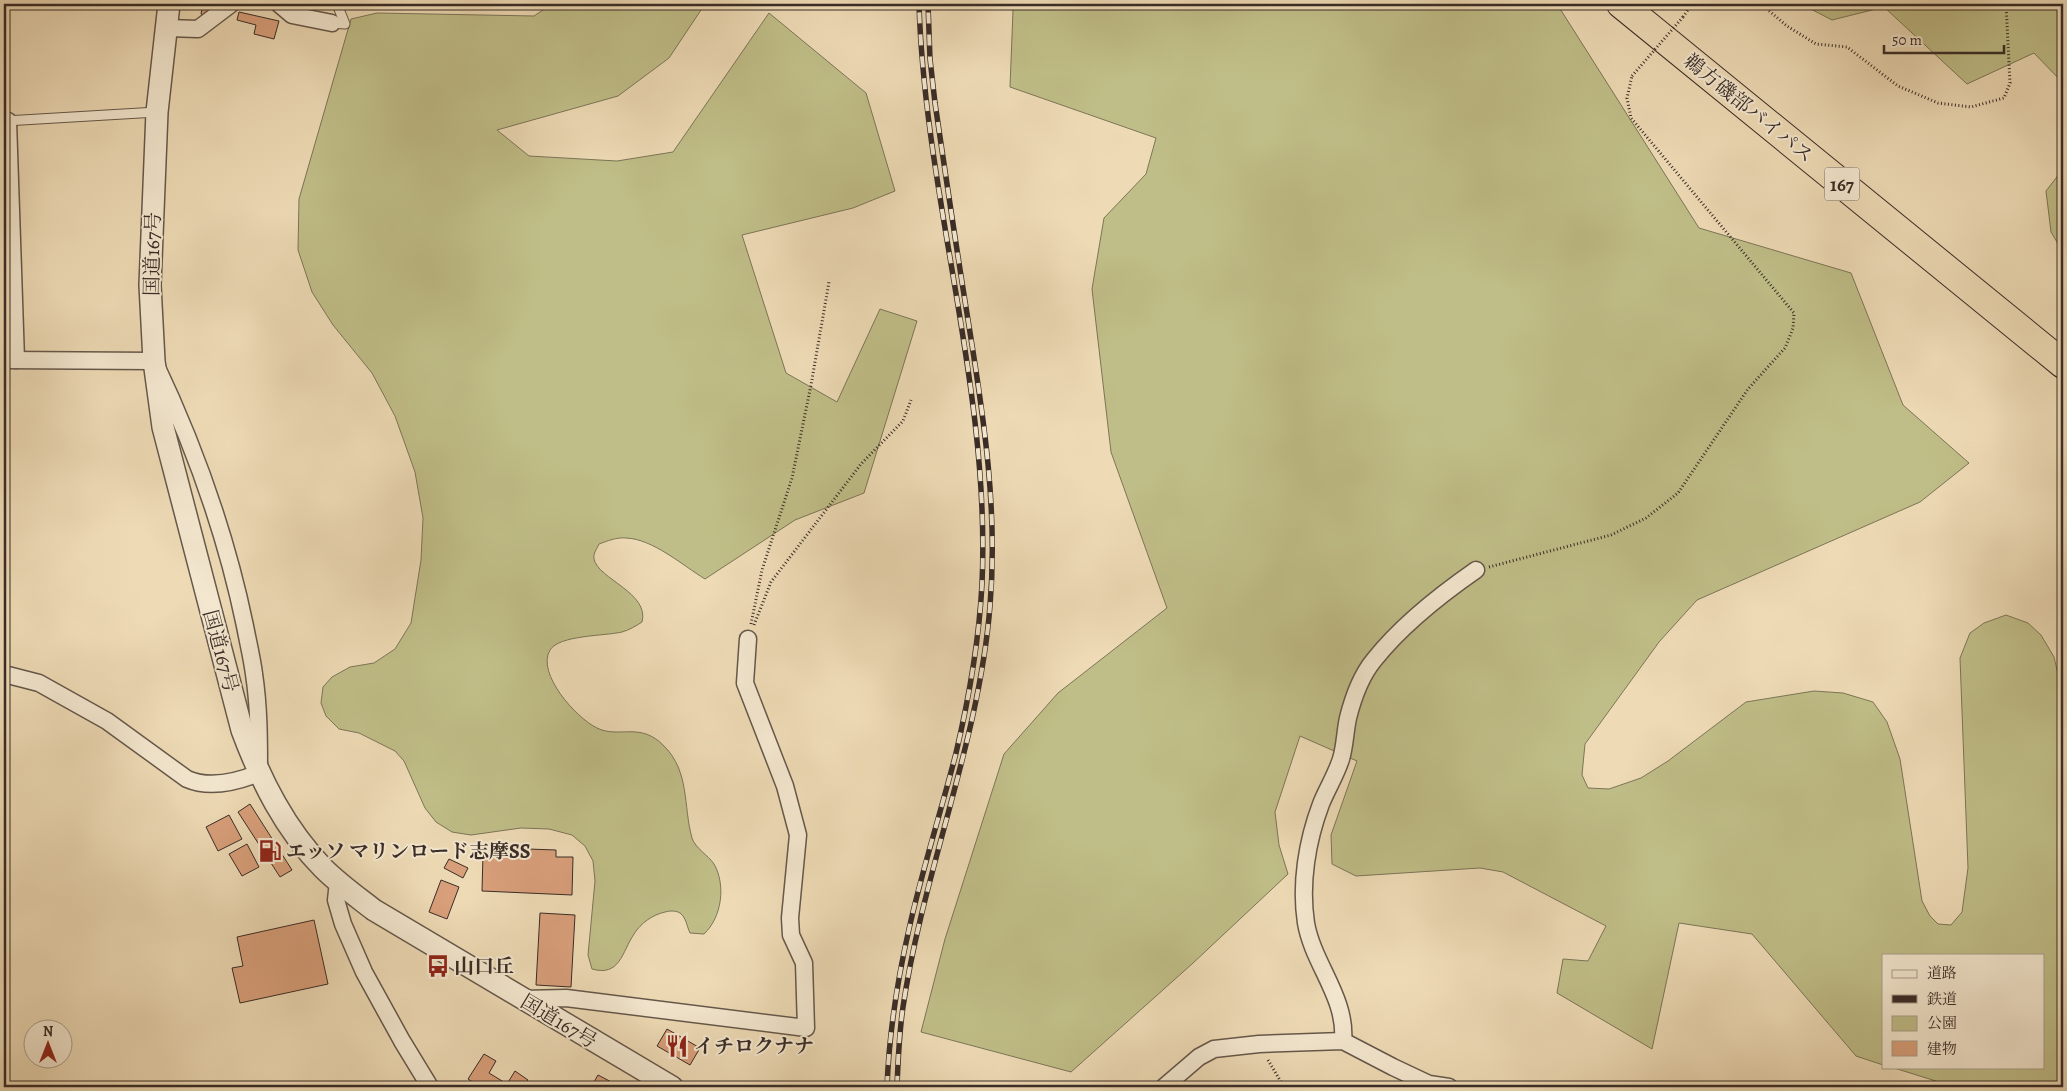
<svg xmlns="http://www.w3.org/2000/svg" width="2067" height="1091" viewBox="0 0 2067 1091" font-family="Alegreya,'Noto Serif JP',serif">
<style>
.green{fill:#c0be88;stroke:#7c7558}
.building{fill:#d9a07b;stroke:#392c27}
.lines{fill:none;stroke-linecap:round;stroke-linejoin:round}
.service-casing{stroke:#66584b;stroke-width:11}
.minor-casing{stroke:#66584b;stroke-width:19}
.tertiary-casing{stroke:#66584b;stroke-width:24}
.trunk-casing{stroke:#392c27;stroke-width:30}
.path{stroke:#392c27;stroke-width:3;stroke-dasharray:1 2.5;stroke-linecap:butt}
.service{stroke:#f4e8d0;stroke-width:9}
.minor{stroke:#f4e8d0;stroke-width:16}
.tertiary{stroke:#f4e8d0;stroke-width:21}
.trunk{stroke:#eedbb6;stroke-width:28}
.rail-casing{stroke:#392c27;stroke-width:5.5}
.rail{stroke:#f4e8d0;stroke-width:4;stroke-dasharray:11;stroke-linecap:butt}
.path-bridge{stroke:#392c27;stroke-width:3;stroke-dasharray:1 2.5;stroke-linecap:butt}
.labels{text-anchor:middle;stroke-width:4;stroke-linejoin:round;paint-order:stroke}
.shield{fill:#f4e8d0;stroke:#71645a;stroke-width:1}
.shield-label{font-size:19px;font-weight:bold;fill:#392c27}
.street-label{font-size:20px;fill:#392c27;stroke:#f4e8d0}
.poi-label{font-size:20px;font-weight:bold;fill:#392c27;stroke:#f4e8d0;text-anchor:start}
</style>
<rect width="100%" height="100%" fill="#eedbb6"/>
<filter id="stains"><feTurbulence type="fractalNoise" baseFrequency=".004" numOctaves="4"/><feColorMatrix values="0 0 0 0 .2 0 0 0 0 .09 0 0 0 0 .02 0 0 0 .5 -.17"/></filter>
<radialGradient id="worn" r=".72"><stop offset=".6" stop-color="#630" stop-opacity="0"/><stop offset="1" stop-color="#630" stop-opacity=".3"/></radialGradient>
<g class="green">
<path d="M552 4H705L669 58 618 96 497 130 529 156 617 161 673 152 769 13 866 93 895 191 853 208 742 235 786 373 837 402 880 309 917 321 864 493 795 520 705 579C682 565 653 539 626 538 617 537 607 541 599 544 597 549 593 553 594 559 598 579 650 593 642 622 636 626 629 630 622 632 605 636 559 635 550 650 536 673 576 718 597 728 619 739 640 721 664 746 690 772 683 806 692 838 695 848 708 855 714 864 726 885 722 917 704 934L690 933C687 927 686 917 680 913 675 910 669 911 665 912 652 915 641 923 634 934 622 952 620 977 592 969L588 955 595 881 593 861 585 846 572 835 549 829 521 828 471 835 452 832 436 822 425 808 404 761 395 751 359 733 339 729 326 716 321 703 323 687 332 677 350 667 374 663 395 649 411 623 421 560 423 518 415 472 395 416 372 373 333 325 312 292 298 250 299 199 351 19 377 13 534 16Z"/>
<path d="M1008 4H1557L1699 228 1851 273 1903 405 1969 463 1920 502 1697 600 1659 642 1585 744 1582 775 1588 788 1609 789 1641 778 1668 761 1746 702 1814 691 1843 693 1873 702 1887 722 1900 759 1922 901 1930 916 1938 924 1951 925 1962 912 1968 868 1960 658 1970 633 1984 623 2006 615 2028 623 2041 635 2054 657 2063 696V1087H1955L1891 1067H2043V955H1883V1065L1856 1056 1752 934 1679 923 1652 1049 1557 993 1563 959 1588 961 1606 926 1503 872 1480 868 1356 876 1332 864 1331 835 1357 761 1300 736 1275 812 1279 845 1288 874 1192 964 1071 1072 921 1032 945 939 1004 754 1058 693 1167 608 1111 452 1092 289 1104 218 1146 174 1156 138 1010 87 1013 11Z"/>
<path d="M1801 4H2063V83L2034 53 1967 84 1884 7 1832 20Z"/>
<path d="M2063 169V252L2051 232 2046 191Z"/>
</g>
<g class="building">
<path d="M193 4H217L215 12 209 17 201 14 202 9 192 6Z"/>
<path d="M239 12 279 21 274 39 254 34 256 25 237 20Z"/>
<path d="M250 804 292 870 280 877 238 812Z"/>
<path d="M229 815 242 839 218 851 206 827Z"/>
<path d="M247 844 259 867 242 876 229 854Z"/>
<path d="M499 848 556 850V857H573L572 895 482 891 483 854 499 855Z"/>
<path d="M449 859 468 868 463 878 444 868Z"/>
<path d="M441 880 459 887 447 919 429 912Z"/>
<path d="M540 913 575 915 571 987 536 985Z"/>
<path d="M314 920 328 984 240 1003 232 968 243 966 237 937Z"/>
<path d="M667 1029 700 1048 690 1065 657 1046Z"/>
<path d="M484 1054 496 1061 489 1073 507 1084 515 1071 528 1080 523 1087H480L468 1079Z"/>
<path d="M598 1075 621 1087H591Z"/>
</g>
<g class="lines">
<defs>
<g id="service">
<path d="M332 23 345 24 337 4"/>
<path d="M5 121 157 112"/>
</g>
<g id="minor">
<path d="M279 4 292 15 332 23"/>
<path d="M167 28 198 29 231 4"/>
<path d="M8 121 16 360"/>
<path d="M4 360 154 361C194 445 226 534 245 626 248 642 252 658 254 674 259 707 259 740 259 773 237 782 210 789 187 779L107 721 39 683 4 674"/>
<path d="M338 882 336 900 343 924 364 972 402 1041 430 1087"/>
<path d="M523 999 566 998 806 1028 804 963 791 935 790 918 798 835 785 786 745 683 748 639"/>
<path d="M1343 1041C1347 998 1313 964 1306 923 1300 884 1307 841 1321 804 1327 789 1336 775 1341 759 1345 746 1345 732 1348 718 1353 698 1360 677 1374 660 1401 626 1440 595 1476 570"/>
<path d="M1164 1087 1199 1057 1214 1049 1259 1044 1343 1041 1393 1067 1429 1084 1449 1087"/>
</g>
<path id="tertiary" d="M169 4 157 112 150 285 154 361 163 427 242 730C261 781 285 829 323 868 339 884 356 896 374 910L672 1087"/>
<path id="trunk" d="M1621 4 2063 364"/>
</defs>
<use href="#service" class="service-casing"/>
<use href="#minor" class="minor-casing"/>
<use href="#tertiary" class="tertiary-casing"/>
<use href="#trunk" class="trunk-casing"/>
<g class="path">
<path d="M1761 4 1787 26 1816 44 1847 47 1898 86 1938 103 1971 107 2004 98 2010 83 2006 4"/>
<path d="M1683 17 1692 4"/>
<path d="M1489 567 1611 535 1646 518 1678 493 1748 389 1785 348 1793 328 1794 313 1631 118 1627 98 1632 76"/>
<path d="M751 624 762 570 792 478 811 385 829 282"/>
<path d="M754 625 771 582 861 464 903 421 911 400"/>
<path d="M1268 1060 1284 1087"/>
</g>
<use href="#service" class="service"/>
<use href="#minor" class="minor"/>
<use href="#tertiary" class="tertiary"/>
<use href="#trunk" class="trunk"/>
<defs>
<g id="rail">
<path d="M887 1087C889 1034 897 982 909 929 922 870 941 812 956 753 969 698 979 641 982 584 991 389 925 199 919 4"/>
<path d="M897 1087C898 1060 899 1034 903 1007 923 871 979 743 990 606 998 511 984 419 969 326 957 252 946 178 935 103L930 59 928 4"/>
</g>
</defs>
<use href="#rail" class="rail-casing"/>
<use href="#rail" class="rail"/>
<path class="path-bridge" d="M1632 76 1683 17"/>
</g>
<defs>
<symbol id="fuel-bare" viewBox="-9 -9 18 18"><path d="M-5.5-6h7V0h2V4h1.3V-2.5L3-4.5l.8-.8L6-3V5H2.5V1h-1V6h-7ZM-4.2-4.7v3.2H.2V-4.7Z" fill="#8f2418" stroke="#f4e8d0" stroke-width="2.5" paint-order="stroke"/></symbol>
<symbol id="bus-bare" viewBox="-9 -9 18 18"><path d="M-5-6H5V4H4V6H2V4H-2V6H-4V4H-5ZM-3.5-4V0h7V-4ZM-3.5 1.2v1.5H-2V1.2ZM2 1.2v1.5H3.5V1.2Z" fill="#8f2418" stroke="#f4e8d0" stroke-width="2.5" paint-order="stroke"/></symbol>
<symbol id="restaurant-bare" viewBox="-9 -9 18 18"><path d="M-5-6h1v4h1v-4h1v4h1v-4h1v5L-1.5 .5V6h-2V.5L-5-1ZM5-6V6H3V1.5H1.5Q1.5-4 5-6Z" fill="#8f2418" stroke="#f4e8d0" stroke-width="2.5" paint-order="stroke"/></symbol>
</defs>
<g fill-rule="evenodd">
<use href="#fuel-bare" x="254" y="835" width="32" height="32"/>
<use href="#bus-bare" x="422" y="950" width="32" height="32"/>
<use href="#restaurant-bare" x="661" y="1030" width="32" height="32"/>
</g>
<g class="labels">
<rect class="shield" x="1824.5" y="167.5" width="35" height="33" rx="4"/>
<g class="shield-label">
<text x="1842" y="191">167</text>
</g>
<g class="street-label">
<text transform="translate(1749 108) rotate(39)" y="7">鵜方磯部バイパス</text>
<text transform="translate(152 254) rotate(-89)" y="7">国道167号</text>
<text transform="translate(221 651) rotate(75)" y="7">国道167号</text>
<text transform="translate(559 1021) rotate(31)" y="7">国道167号</text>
</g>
<g class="poi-label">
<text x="286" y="858">エッソ マリンロード志摩SS</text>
<text x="454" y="973">山口丘</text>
<text x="694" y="1053">イチロクナナ</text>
</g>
</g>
<rect width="2067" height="1091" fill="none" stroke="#eedbb6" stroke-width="20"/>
<rect x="5" y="5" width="2057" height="1081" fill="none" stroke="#392c27" stroke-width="2.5"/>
<rect x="10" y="10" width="2047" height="1071" fill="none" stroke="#392c27"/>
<rect x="1882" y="954" width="162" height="115" fill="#f4e8d0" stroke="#a99d8c"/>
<rect x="1892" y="970" width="25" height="8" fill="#f4e8d0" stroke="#a99d8c"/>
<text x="1927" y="978" font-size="15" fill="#392c27">道路</text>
<rect x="1892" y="995" width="25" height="8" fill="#392c27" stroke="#a99d8c"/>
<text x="1927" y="1004" font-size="15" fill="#392c27">鉄道</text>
<rect x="1892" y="1016" width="25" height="15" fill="#c0be88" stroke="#a99d8c"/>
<text x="1927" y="1028" font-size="15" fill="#392c27">公園</text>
<rect x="1892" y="1041" width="25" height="15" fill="#d9a07b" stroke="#a99d8c"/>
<text x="1927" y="1054" font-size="15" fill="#392c27">建物</text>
<g transform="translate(48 1044)"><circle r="24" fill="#f4e8d0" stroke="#a99d8c"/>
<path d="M0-4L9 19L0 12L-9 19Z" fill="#8f2418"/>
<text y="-8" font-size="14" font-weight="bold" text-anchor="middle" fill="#392c27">N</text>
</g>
<path d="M1884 45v8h120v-8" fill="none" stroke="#392c27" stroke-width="2.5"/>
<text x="1892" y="45" font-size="15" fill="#392c27" stroke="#f4e8d0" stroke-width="4" paint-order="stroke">50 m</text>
<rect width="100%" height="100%" filter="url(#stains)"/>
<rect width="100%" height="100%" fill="url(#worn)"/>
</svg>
